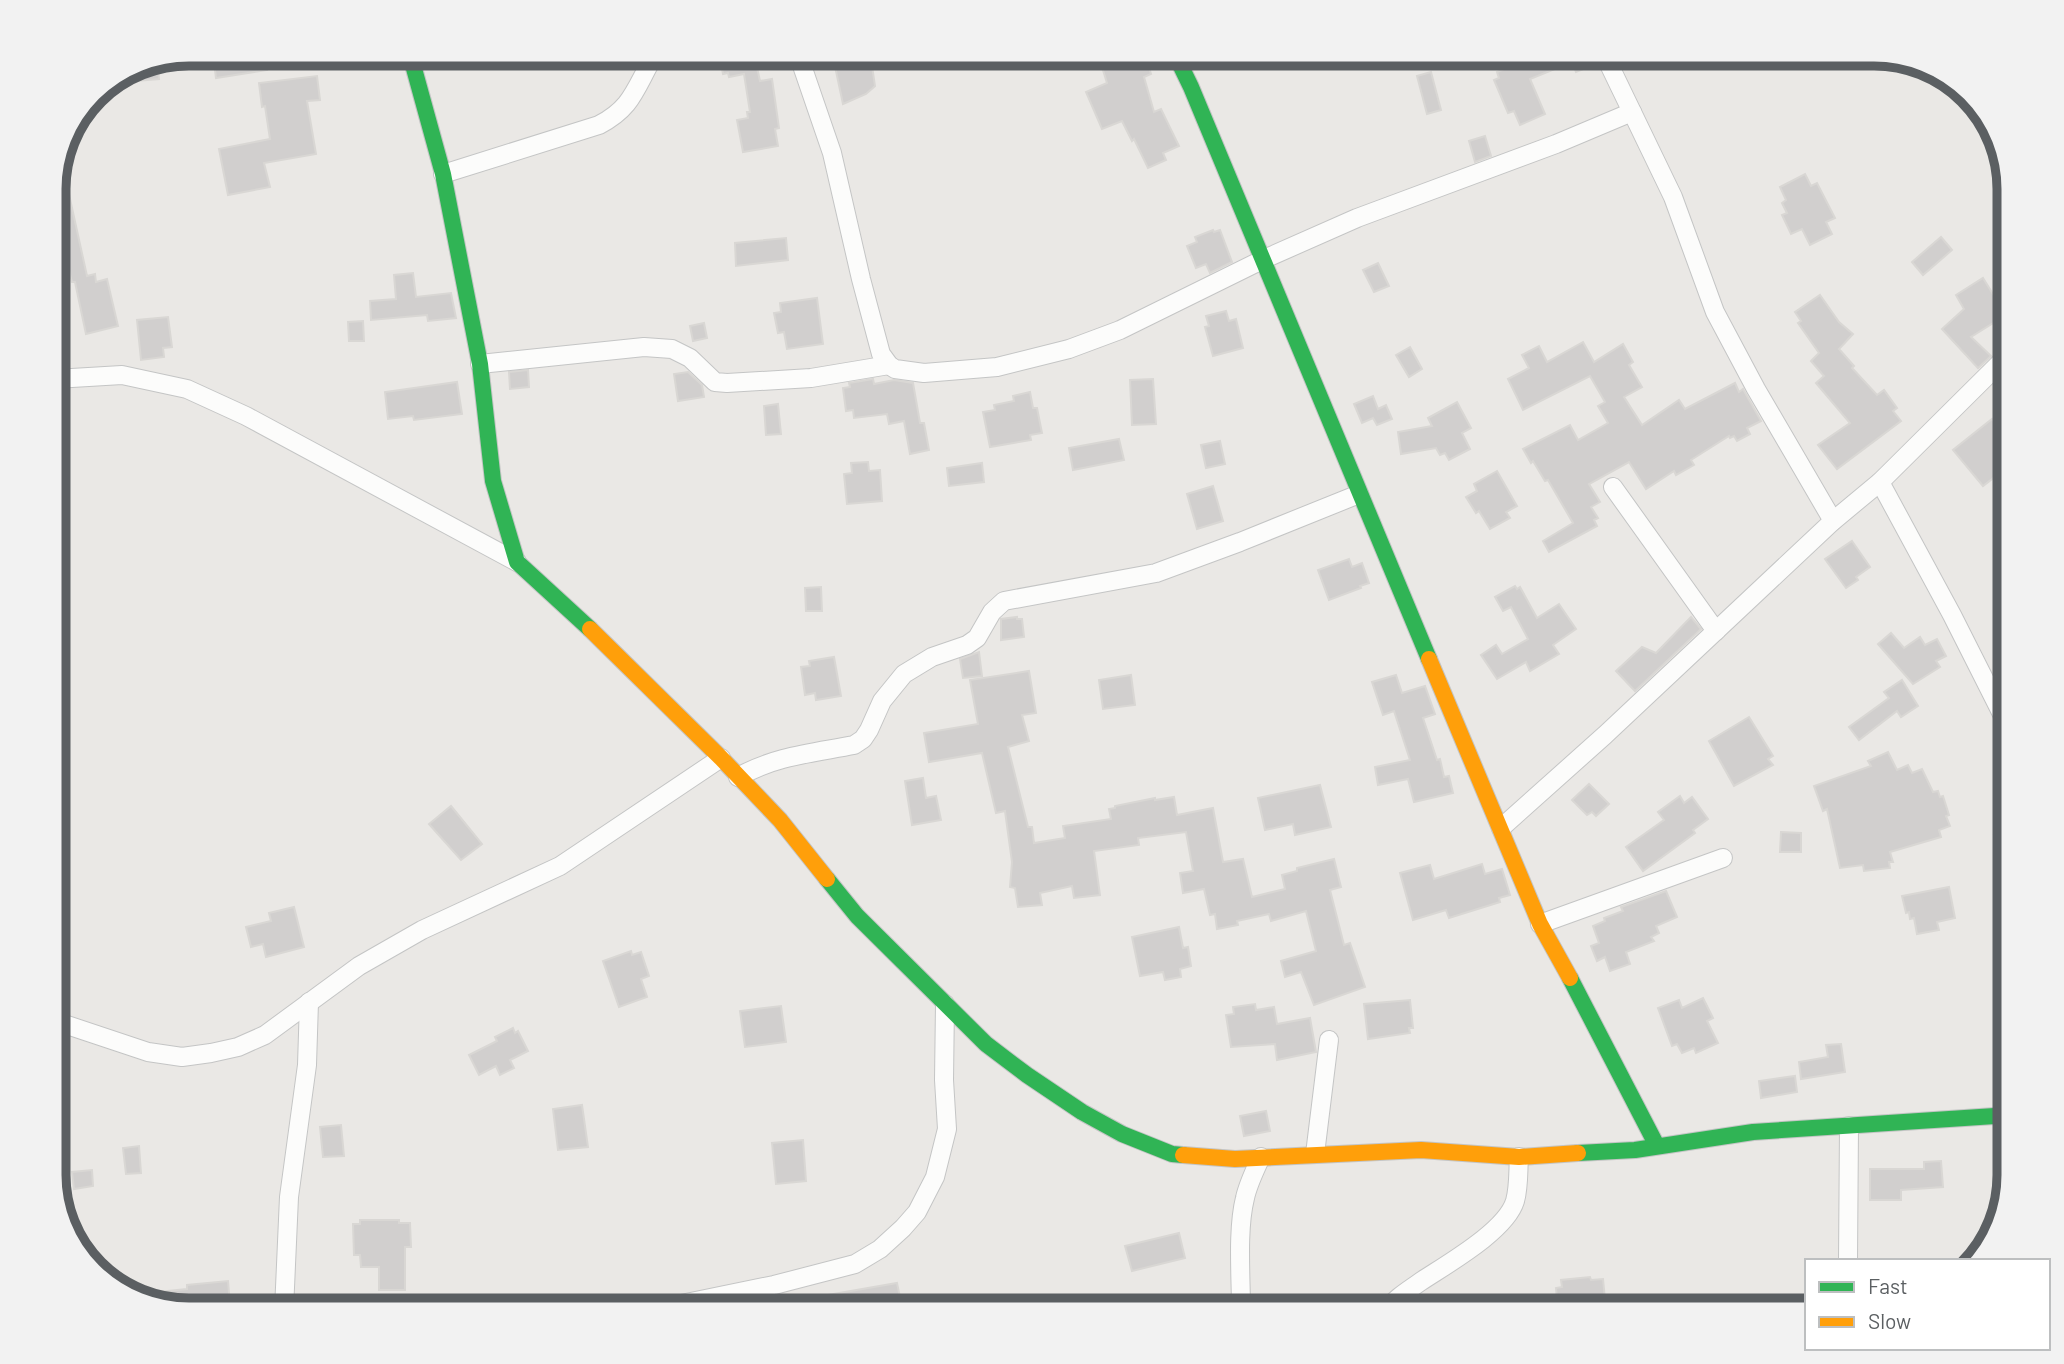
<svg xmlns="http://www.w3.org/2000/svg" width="2064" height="1364" viewBox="0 0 2064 1364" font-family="Barlow,sans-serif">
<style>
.building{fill:#d1cfce;stroke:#d9d7d4;stroke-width:2}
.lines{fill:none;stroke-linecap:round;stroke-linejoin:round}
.street-casing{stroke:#c4c5c5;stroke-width:20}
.fast-casing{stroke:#c4c5c5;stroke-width:18}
.slow-casing{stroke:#c4c5c5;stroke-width:18}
.street{stroke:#fcfcfb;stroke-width:18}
.fast{stroke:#30b455;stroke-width:16}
.slow{stroke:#ff9f0a;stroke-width:16}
.rim{fill:none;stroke:#5b5f62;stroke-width:9}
</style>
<rect width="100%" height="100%" fill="#eae8e5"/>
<g class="building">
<path d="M213 54H264L267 70 216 78Z"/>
<path d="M719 54H754L760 81 772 79 779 128 775 129 778 146 743 152 737 120 748 118 747 112H750L744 74 729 77 728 73 723 74Z"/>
<path d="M845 54 871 59 875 86 866 94 843 104 833 57Z"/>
<path d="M1119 54H1145L1151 74 1144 77 1154 112 1161 109 1179 146 1163 153 1166 160 1148 168 1134 139 1132 141 1122 121 1102 129 1086 92 1107 83 1102 67 1108 65 1105 58Z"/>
<path d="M1535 54H1593L1596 64 1576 72 1572 62 1530 79 1545 114 1520 125 1514 111 1508 113 1494 80 1499 78 1497 72 1511 66V64Z"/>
<path d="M157 61 159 79 110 83 138 64Z"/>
<path d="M1431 72 1441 110 1427 114 1417 76Z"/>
<path d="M317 76 320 100 307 101 316 154 264 163 270 187 228 195 219 149 270 139 265 106 262 107 259 83Z"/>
<path d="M1485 136 1491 156 1475 162 1469 141Z"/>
<path d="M61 158 87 276 95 274 96 282 107 279 118 326 86 334 75 282H72L65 256 55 205V181Z"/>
<path d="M1805 174 1811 186 1817 183 1835 218 1826 222 1832 234 1810 245 1802 229 1791 234 1782 215 1787 213 1782 203 1786 200 1780 187Z"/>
<path d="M1213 230 1214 232 1220 230 1232 262 1210 273 1206 264 1196 268 1187 246 1197 242 1195 237Z"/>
<path d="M1941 237 1952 250 1923 275 1912 262Z"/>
<path d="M786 238 788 260 736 266 735 243Z"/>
<path d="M1378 263 1389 286 1374 292 1363 270Z"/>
<path d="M413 273 416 297 451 293 456 318 428 321 427 315 371 320 370 301 396 299 394 275Z"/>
<path d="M1983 278 2006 315 1971 337 1991 356 1978 368 1942 329 1964 309 1956 295Z"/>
<path d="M1820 295 1839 322 1853 334 1839 349 1854 366 1852 368 1877 395 1884 390 1897 408 1893 411 1901 421 1837 469 1818 445 1850 423 1816 383 1824 376 1811 361 1819 353 1798 323 1801 321 1795 312Z"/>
<path d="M817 298 823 344 787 349 784 332 778 333 774 313 781 312 780 303Z"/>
<path d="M1226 311 1229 321 1236 319 1243 348 1213 356 1205 327 1209 326 1206 316Z"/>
<path d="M168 317 172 347 163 348 164 357 141 360 137 320Z"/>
<path d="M363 321 364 341H349L348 322Z"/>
<path d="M704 323 707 338 693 341 690 326Z"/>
<path d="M1583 342 1594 362 1623 344 1633 362 1629 365 1642 387 1624 397 1642 425 1679 400 1685 409 1735 383 1739 392 1743 389 1761 421 1747 428 1750 434 1737 441 1734 436 1730 438 1729 436 1691 460 1694 465 1676 475 1674 471 1646 489 1629 462 1589 484 1600 502 1591 507 1598 518 1594 520 1597 526 1549 552 1543 541 1573 523 1548 480 1545 481 1533 461 1531 463 1523 449 1570 425 1578 440 1608 423 1598 406 1605 402 1590 376 1523 410 1508 379 1529 368 1522 355 1539 346 1547 362Z"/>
<path d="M1410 347 1422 369 1409 377 1396 355Z"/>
<path d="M528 370 529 387 510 389 509 372Z"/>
<path d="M688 372 702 385 704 397 678 401 674 374Z"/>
<path d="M873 379 874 384 894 380 913 383 920 423H924L929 450 910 454 904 421 889 424 887 414 854 418 853 410 846 411 843 388 850 387 849 383Z"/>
<path d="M1153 379 1156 424 1132 425 1130 380Z"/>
<path d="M457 382 462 414 414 420 413 416 388 419 385 392Z"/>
<path d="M1030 392 1033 408H1037L1042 433 1030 435 1031 440 990 447 983 412 995 410 994 405 1014 401 1013 396Z"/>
<path d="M1373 396 1378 409 1386 405 1392 419 1377 425 1373 418 1362 423 1354 404Z"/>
<path d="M1457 402 1471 428 1462 433 1470 449 1449 460 1445 453 1440 455 1436 448 1401 454 1398 432 1432 426 1428 418Z"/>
<path d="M778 404 781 434 766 435 764 406Z"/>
<path d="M1992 419 2010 441V465L1983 486 1953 450Z"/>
<path d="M1119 439 1124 460 1073 470 1069 448Z"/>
<path d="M1220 441 1225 464 1206 468 1201 445Z"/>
<path d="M868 462 869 471 880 470 882 501 847 504 844 474 852 473 851 463Z"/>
<path d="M982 463 984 482 949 486 947 468Z"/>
<path d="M1497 471 1517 506 1506 512 1510 518 1490 529 1479 511 1476 513 1466 497 1477 491 1474 484Z"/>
<path d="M1213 486 1223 521 1197 529 1187 494Z"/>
<path d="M1852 541 1870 567 1856 577 1858 580 1846 588 1825 559Z"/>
<path d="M1349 559 1352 567 1362 563 1369 583 1360 586 1361 588 1329 600 1318 570Z"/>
<path d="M1515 586 1517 589 1520 587 1537 618 1559 604 1576 629 1553 645 1559 654 1530 671 1526 662 1497 679 1481 655 1496 645 1502 654 1528 639 1511 607 1503 611 1495 597Z"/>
<path d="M821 587 822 611H806L805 588Z"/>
<path d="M1017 617V619H1022L1024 637 1001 640V619Z"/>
<path d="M1691 617 1701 629 1635 691 1616 671 1642 647 1656 653Z"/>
<path d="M1891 633 1904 648 1920 637 1925 645 1937 639 1946 656 1936 661 1940 667 1913 684 1878 644Z"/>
<path d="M979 652 982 676 963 678 960 659Z"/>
<path d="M834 657 841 696 816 700 815 693 805 695 801 667 810 666 809 661Z"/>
<path d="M1029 671 1036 713 1022 715 1029 741 1008 747 1028 827H1032L1034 843 1065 838 1063 826 1111 819 1109 809 1115 808V806L1155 798V800L1174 797 1177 815 1213 808 1223 862 1243 859 1252 897 1285 889 1282 875 1297 871V868L1334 859 1341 887 1330 890 1344 945 1350 943 1365 987 1314 1005 1301 972 1285 977 1281 961 1316 951 1306 911 1271 921 1269 914 1237 921 1238 925 1217 929 1215 914 1210 915 1204 889 1183 893 1180 873 1193 871 1186 832 1138 838 1139 845 1094 851 1100 895 1074 898 1072 886 1040 893 1042 905 1018 907 1015 888 1010 887 1012 862 1005 811 996 813 982 753 929 762 924 733 978 724 970 680Z"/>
<path d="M1131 675 1135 705 1103 709 1099 680Z"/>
<path d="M1396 675 1402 693 1425 686 1435 714 1423 718 1437 760 1440 759 1444 777 1449 776 1453 793 1414 802 1408 779 1378 785 1375 767 1410 760 1394 711 1383 715 1372 682Z"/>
<path d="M1902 680 1918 706 1901 717 1897 711 1859 740 1849 727 1889 698 1884 692Z"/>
<path d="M1749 717 1773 756 1768 759 1773 765 1734 786 1709 741Z"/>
<path d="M1888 752 1897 770 1908 765 1912 773 1922 769 1933 792 1938 791 1940 797 1943 796 1949 815 1946 816 1950 826 1939 830 1941 837 1890 852 1893 862H1889L1890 868 1864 871 1863 865 1840 868 1827 809 1823 811 1814 786 1871 766 1868 761Z"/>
<path d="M923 778 926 798 936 796 941 820 912 825 905 781Z"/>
<path d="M1589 784 1609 804 1596 816 1592 812 1587 815 1572 800Z"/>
<path d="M1320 785 1331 827 1295 835 1293 824 1265 830 1258 798Z"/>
<path d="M1680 796 1684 803 1692 797 1708 819 1693 830 1695 833 1643 871 1626 847 1664 820 1658 812Z"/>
<path d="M451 806 482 844 461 860 429 824Z"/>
<path d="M1781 832 1801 833V852H1780Z"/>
<path d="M2010 832V879L2002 880 1994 835Z"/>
<path d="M1482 864 1485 874 1502 869 1510 895 1499 898 1500 902 1449 918 1446 910 1413 920 1400 873 1430 865 1434 879Z"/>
<path d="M1949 887 1955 918 1937 922 1939 930 1917 934 1914 918 1910 919 1909 912 1906 913 1902 896Z"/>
<path d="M1666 891 1677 917 1656 926 1659 933 1651 937 1654 941 1626 952 1630 964 1610 971 1605 957 1597 961 1591 946 1599 943 1593 926 1605 921 1604 918 1623 911 1621 907Z"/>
<path d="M294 907 304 947 266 957 263 944 251 947 246 927 271 921 269 913Z"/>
<path d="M1179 927 1183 948 1188 947 1191 966 1180 969 1181 977 1165 980 1163 972 1140 976 1132 937Z"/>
<path d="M631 951 632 955 641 952 649 976 641 979 647 997 619 1007 603 961Z"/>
<path d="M1703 998 1713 1018 1707 1021 1718 1043 1696 1053 1694 1048 1682 1053 1677 1044 1672 1046 1658 1008 1679 1000 1682 1008Z"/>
<path d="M1410 1000 1413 1028H1409L1410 1033 1368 1039 1364 1004Z"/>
<path d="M1255 1004 1256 1010 1274 1007 1277 1024 1310 1018 1316 1052 1277 1060 1275 1044 1231 1047 1226 1015 1234 1014 1233 1007Z"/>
<path d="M781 1006 786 1042 745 1047 740 1011Z"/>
<path d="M513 1028 515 1033 518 1031 528 1051 510 1060 514 1068 500 1075 496 1066 479 1075 469 1055 497 1041 495 1037Z"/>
<path d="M1841 1044 1845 1072 1801 1079 1799 1062 1828 1057 1826 1045Z"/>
<path d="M1795 1076 1797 1092 1761 1098 1759 1081Z"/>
<path d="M582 1105 588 1147 558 1150 553 1109Z"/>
<path d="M1266 1111 1270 1131 1244 1136 1240 1116Z"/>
<path d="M341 1125 344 1156 323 1157 320 1127Z"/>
<path d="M803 1140 806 1181 776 1184 772 1143Z"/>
<path d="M139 1146 141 1173 126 1174 123 1148Z"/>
<path d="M1941 1161 1943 1187 1901 1190V1200H1870V1169H1924V1162Z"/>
<path d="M92 1170 93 1186 74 1189 72 1172Z"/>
<path d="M360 1220H399V1223H410L411 1247H405V1290H379V1267H361L360 1255H354L353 1224H360Z"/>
<path d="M1179 1233 1185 1258 1132 1271 1125 1246Z"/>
<path d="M1590 1277 1591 1280 1603 1279 1606 1310H1558L1556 1288 1562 1287 1561 1280Z"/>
<path d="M228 1281 230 1305 190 1310 138 1294 187 1289V1285Z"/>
<path d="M897 1283 901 1302 856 1310H819L816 1297Z"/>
</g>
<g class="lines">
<defs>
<g id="street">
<path d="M798 54 832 153 861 279 881 354 889 365 895 369 924 373 997 367 1069 349 1120 330 1262 260 1357 218 1556 144 1632 112"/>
<path d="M1604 54 1673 197 1715 312 1756 389 1833 521"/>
<path d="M443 174 599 125C630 109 634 92 650 63"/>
<path d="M480 364 644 347 672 349 690 358 715 382 727 383 811 378 889 365"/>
<path d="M55 379 122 375 187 389 246 416 517 562"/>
<path d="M1880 482 1952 615 2010 730"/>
<path d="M1613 487 1716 631"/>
<path d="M738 777C775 756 813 753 854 745L863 739 869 730 882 701 904 674 932 657 967 645 977 638 992 612 1004 601 1156 573 1240 542 1359 494"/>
<path d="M1501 828 1605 735 1833 521 1880 482 2010 353"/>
<path d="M1540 924 1723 858"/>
<path d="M55 1021 148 1052 182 1057 211 1053 238 1047 265 1035 359 966 422 930 560 866 721 758"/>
<path d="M1315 1154 1329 1040"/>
<path d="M1848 1261 1849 1126"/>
<path d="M284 1310 289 1197 307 1065 309 1002"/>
<path d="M652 1310 774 1285 855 1264 880 1249 903 1228 917 1212 935 1177 947 1129 944 1080 945 1004"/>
<path d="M1241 1310C1241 1276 1237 1230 1245 1198 1248 1184 1255 1170 1261 1157"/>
<path d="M1387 1310C1395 1298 1409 1290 1420 1282 1447 1264 1506 1231 1515 1201 1519 1187 1518 1171 1519 1157"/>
</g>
<g id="fast">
<path d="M410 54 443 174 480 364 493 481 517 562 590 629"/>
<path d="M1175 54 1191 87 1429 659"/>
<path d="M827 879 857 916 986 1044 1027 1075 1082 1112 1122 1134 1172 1154 1183 1155"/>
<path d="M1570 978 1657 1146"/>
<path d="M1578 1153 1635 1150 1753 1132 2010 1115"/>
</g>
<g id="slow">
<path d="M590 629 721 758 780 820 827 879"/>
<path d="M1429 659 1540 924 1570 978"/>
<path d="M1183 1155 1235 1159 1421 1150 1519 1157 1578 1153"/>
</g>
</defs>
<use href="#street" class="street-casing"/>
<use href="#fast" class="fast-casing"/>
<use href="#slow" class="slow-casing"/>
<use href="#street" class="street"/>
<use href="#fast" class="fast"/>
<use href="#slow" class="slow"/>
</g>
<path d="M0 0H2064V1364H0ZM189 66H1874A123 123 0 0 1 1997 189V1175A123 123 0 0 1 1874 1298H189A123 123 0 0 1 66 1175V189A123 123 0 0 1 189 66Z" fill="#f2f2f2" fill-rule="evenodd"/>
<path class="rim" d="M189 66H1874A123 123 0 0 1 1997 189V1175A123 123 0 0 1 1874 1298H189A123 123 0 0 1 66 1175V189A123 123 0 0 1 189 66Z"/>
<rect x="1805" y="1259" width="245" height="91" fill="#ffffff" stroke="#bdbfc0" stroke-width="2"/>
<rect x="1819" y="1282" width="35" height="10" fill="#30b455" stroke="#bdbfc0" stroke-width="2"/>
<text x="1868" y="1294" font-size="21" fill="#5b5f62">Fast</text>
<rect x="1819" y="1317" width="35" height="10" fill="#ff9f0a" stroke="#bdbfc0" stroke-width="2"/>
<text x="1868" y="1329" font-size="21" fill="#5b5f62">Slow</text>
</svg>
